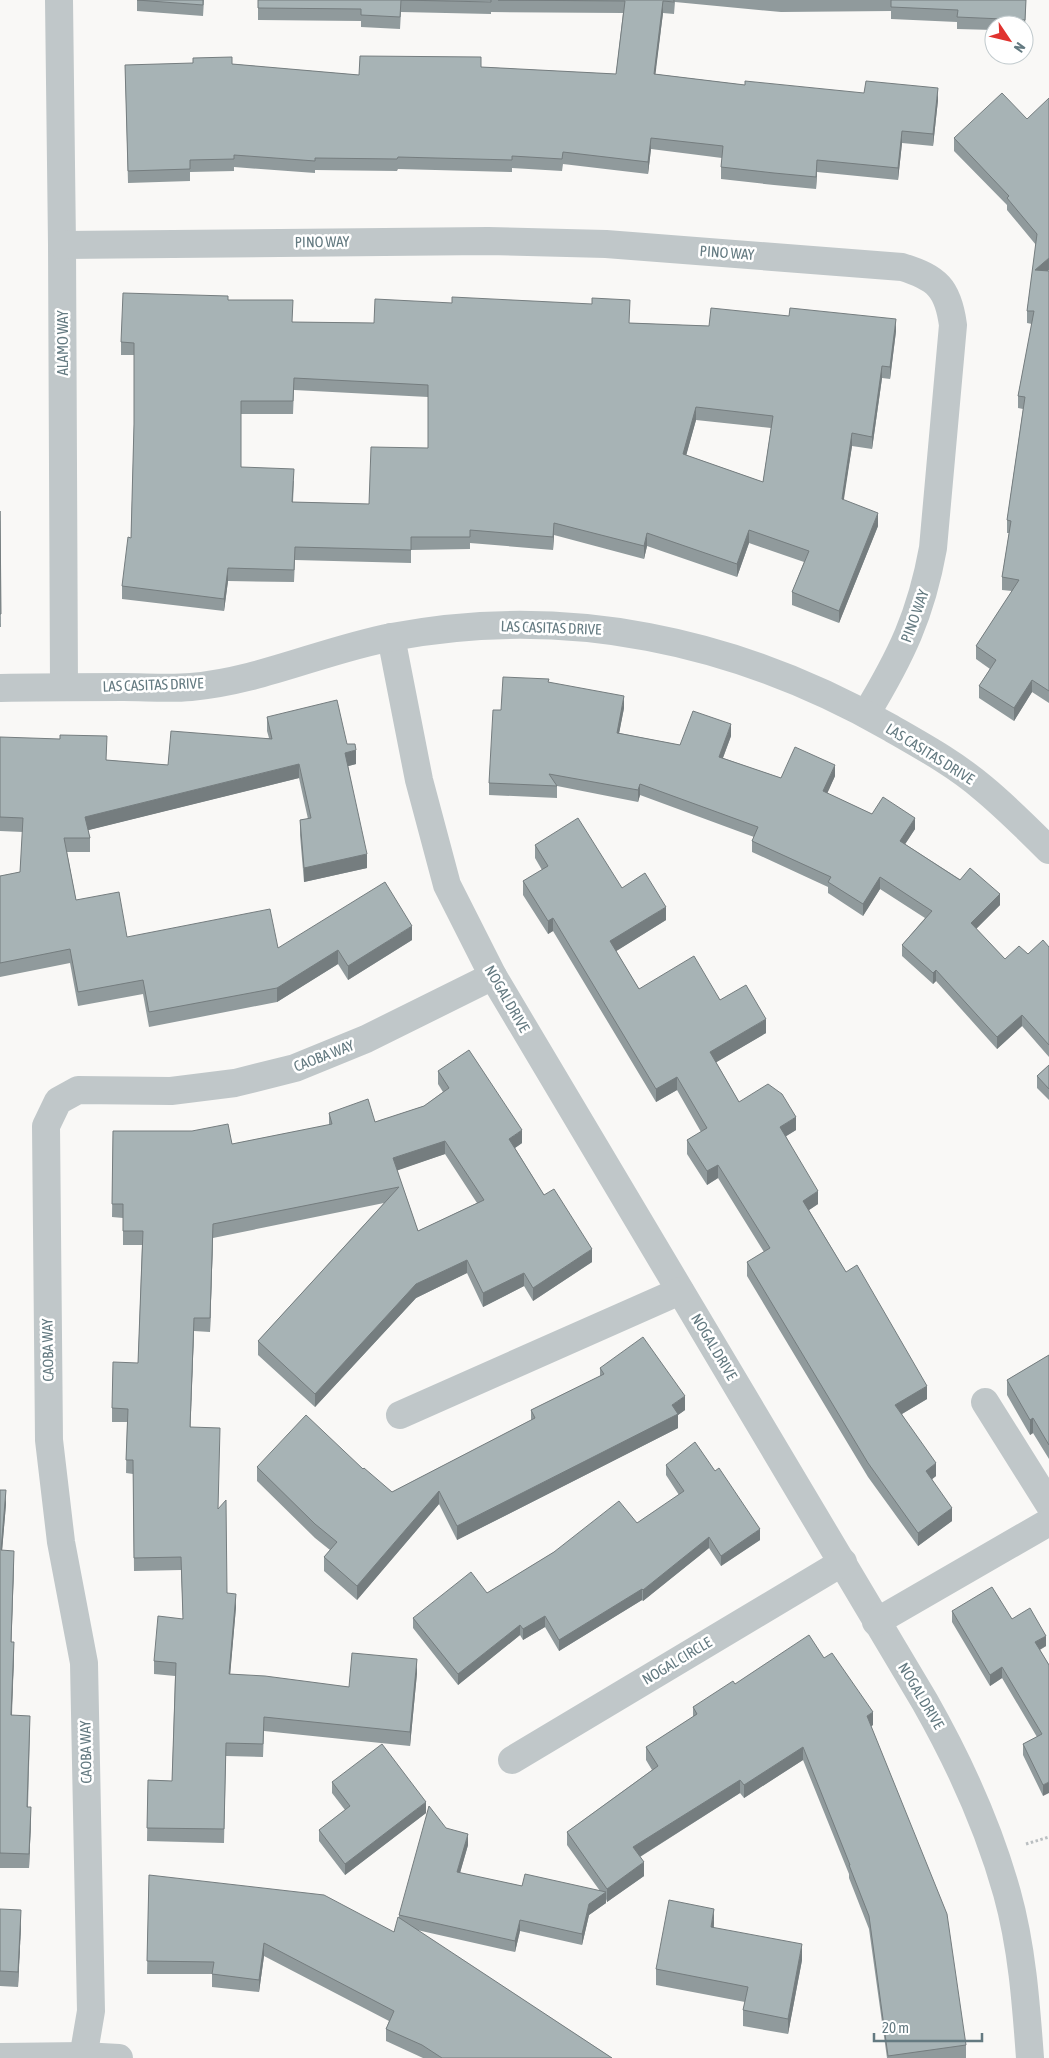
<svg xmlns="http://www.w3.org/2000/svg" width="1049" height="2058" viewBox="0 0 1049 2058" font-family="'Asap Condensed',sans-serif">
<style>
.lines{fill:none;stroke-linecap:round;stroke-linejoin:round}
.path{stroke:#babfc1;stroke-width:3;stroke-dasharray:2.5 2.5;stroke-linecap:butt}
.minor{stroke:#c0c7c9;stroke-width:28}
.wall{fill:#909a9c;fill-rule:evenodd}
.shaded-wall{fill:#757d7f}
.building{fill:#a7b3b5;stroke:#757d7f;fill-rule:evenodd}
.labels{text-anchor:middle;stroke-width:5;stroke-linejoin:round;paint-order:stroke}
.street-label{font-size:15px;fill:#647a81;stroke:#fff}
</style>
<rect width="100%" height="100%" fill="#f9f8f6"/>
<g class="lines">
<path class="path" d="M1026 1844 1049 1837"/>
<g class="minor">
<path d="M59 0 62 245 64 687"/>
<path d="M62 245 488 241 606 244 902 267C937 278 948 288 953 325L933 548C921 615 901 656 866 714"/>
<path d="M391 637 419 780 447 885 493 976 925 1702C959 1762 988 1825 1007 1893 1022 1947 1026 2003 1030 2058"/>
<path d="M0 688C41 687 82 687 123 687 146 687 169 689 191 687 260 681 324 650 392 637 566 604 736 640 889 727 922 746 955 764 983 788 1006 807 1028 829 1049 850"/>
<path d="M985 1402 1049 1504"/>
<path d="M400 1415 680 1291"/>
<path d="M876 1622 1049 1522"/>
<path d="M512 1760 843 1562"/>
<path d="M0 2057 83 2056 119 2058"/>
<path d="M83 2058 91 2011 84 1663 61 1542 49 1440 46 1126 58 1101 78 1090 171 1091 235 1083 295 1068 366 1039 493 976"/>
</g>
</g>
<g class="wall">
<path d="M137 0H204L203 16 137 11Z"/>
<path d="M258 0H1026L1025 32H1024V25H994V30L957 29V22L891 19V11L781 12 675 2 674 14 663 13 655 74 745 85 938 100 933 146 902 143 898 180 817 172 816 189 774 185 721 179V167L722 158 651 149 648 174 563 164 562 171 512 168V172L398 169 397 171 315 170V173L234 167V171L190 172V181L128 183 125 65 232 64 359 75 481 67 616 74 623 13 491 12V14L401 12 400 29 361 27V21L258 20Z"/>
<path d="M1027 119 1048 271H1049V703L1032 692 1014 721 979 698V686L990 669 976 659V646L1012 591 1002 590V577L1009 533H1007V520L1023 409 1018 408V396L1032 324 1027 323V311L1036 245 1007 210V205L954 151V138Z"/>
<path d="M228 300 293 322 374 323H630L709 326 896 331 890 379 882 378 872 449 852 446 843 500 878 526 839 623 792 605V592L804 562 749 543 737 577 647 546 644 559 554 535 553 550 470 543V549L411 550V563L295 560 294 582 228 581 224 611 122 599V586L131 538 134 425V355H121V342ZM294 390 428 397V448L369 504 293 502 294 481 241 467V414H293ZM696 420 771 428 763 482 686 455Z"/>
<path d="M0 511 1 627H0Z"/>
<path d="M549 682 624 708 619 733 680 745 731 736 723 758 781 778 835 776 827 793 872 814 915 829 905 844 1000 905 976 929 1005 959 1028 954 1049 947V1057L1022 1026 997 1049 936 981 933 984 902 956V945L925 918 880 889 863 916 828 893V887L752 852V841L754 837 640 795 638 802 557 786V798L489 795V783L501 710Z"/>
<path d="M267 717 347 744 356 764 348 766 367 868 304 882 300 835V820L308 819 299 778 88 830 90 838V852H67L76 900 127 937 278 948 412 940 348 980 338 964 277 1002 149 1027 143 994 78 1006 70 963 0 977V876L20 872 23 832 0 831V737L107 760 168 765 269 738 267 731Z"/>
<path d="M535 845 622 888 666 920 616 951 639 989 720 1000 766 1033 716 1062 739 1102 796 1130 786 1136 818 1204 809 1210 846 1272 927 1399 902 1414 936 1476 932 1479 952 1521 918 1546 868 1477 747 1276V1262L764 1252 718 1178 707 1185 687 1154V1140L701 1132 677 1090 656 1102 553 931 548 934 523 895V881L542 870 535 858Z"/>
<path d="M1049 1065V1100L1037 1088V1076Z"/>
<path d="M438 1071 522 1143 515 1148 544 1195 592 1262 533 1301 524 1286 483 1307 467 1273 416 1298 315 1407 258 1355V1341L384 1203 213 1238 210 1332 194 1331 190 1427 218 1509 227 1593 236 1607 230 1674 349 1687 417 1673 410 1746 264 1731 263 1757 226 1756 224 1843 147 1841 148 1780 172 1781 175 1676 154 1674V1661L183 1618 181 1570 134 1571 133 1474 126 1473 127 1422H112V1408L138 1363 142 1245H123V1218L112 1217 113 1131 232 1144 329 1125V1113L375 1122 424 1106 443 1092 438 1084ZM445 1154 477 1203 418 1231 397 1170Z"/>
<path d="M1049 1355V1459L1033 1433 1030 1435 1007 1395V1380Z"/>
<path d="M600 1368 685 1410 678 1415V1428L457 1540 439 1504 357 1600 324 1571V1557L330 1550 315 1538 257 1481V1467L363 1469 392 1492 531 1420V1410L600 1376Z"/>
<path d="M666 1465 760 1540 721 1566 709 1548 643 1601 642 1600 559 1651 545 1627 523 1640 520 1635 458 1685 413 1628V1618L487 1593 554 1552 637 1523 679 1495 666 1475Z"/>
<path d="M0 1490 6 1504 2 1550 14 1565 11 1642 14 1656 12 1715 30 1730 28 1807 31 1821 29 1868H0Z"/>
<path d="M952 1611 1012 1619 1046 1646 1040 1650 1049 1665 1043 1796 1023 1755V1744L1037 1737 1002 1678 990 1686 952 1622Z"/>
<path d="M735 1684 873 1725 871 1726 966 2045V2058H887L869 1929 849 1878V1874L803 1760 744 1798 740 1793 640 1857 644 1876 607 1902 606 1899V1903L589 1915 582 1945 520 1931 515 1952 417 1930 612 2058H423L386 2041V2029L389 2021 264 1956 259 1992 212 1987V1974H147L149 1875 394 1932 399 1918V1915L446 1828 468 1845 460 1873 522 1886 600 1891 567 1845V1832L652 1770 646 1760V1747L693 1717V1707Z"/>
<path d="M332 1782 426 1813 345 1875 319 1841V1830L345 1810 332 1793Z"/>
<path d="M0 1909 21 1926 18 1987 0 1986Z"/>
<path d="M714 1924V1928L802 1960 788 2034 743 2026V2010L745 2002 656 1985V1969Z"/>
</g>
<g class="shaded-wall">
<path d="M663 1V13L654 86V74Z"/>
<path d="M938 88V100L933 146V134Z"/>
<path d="M902 131V143L898 180V168Z"/>
<path d="M651 138V149L648 174V162Z"/>
<path d="M817 160V172L816 189V177Z"/>
<path d="M1049 258V270L1035 282V270Z"/>
<path d="M896 319V331L890 379V367Z"/>
<path d="M882 366V378L872 449V437Z"/>
<path d="M696 407V420L683 467V454Z"/>
<path d="M852 433V446L842 512V499Z"/>
<path d="M878 513V526L839 623V611Z"/>
<path d="M554 523V535L553 550V537Z"/>
<path d="M749 530V543L737 577V564Z"/>
<path d="M647 533V546L644 559V546Z"/>
<path d="M228 568V581L224 611V599Z"/>
<path d="M1032 680V692L1014 721V708Z"/>
<path d="M624 696V708L617 744V733Z"/>
<path d="M731 724V736L719 768V757Z"/>
<path d="M356 750V764L345 767V753Z"/>
<path d="M299 764V778L85 831V817Z"/>
<path d="M835 765V776L823 803V791Z"/>
<path d="M640 784V795L638 802V790Z"/>
<path d="M915 818V829L900 852V841Z"/>
<path d="M367 854V868L304 882V868Z"/>
<path d="M880 877V889L863 916V904Z"/>
<path d="M1000 894V905L971 934V923Z"/>
<path d="M666 907V920L610 955V941Z"/>
<path d="M553 918V931L548 934V921Z"/>
<path d="M412 926V940L348 980V966Z"/>
<path d="M338 950V964L277 1002V988Z"/>
<path d="M936 970V981L933 984V973Z"/>
<path d="M1022 1015V1026L997 1049V1037Z"/>
<path d="M766 1019V1033L710 1066V1052Z"/>
<path d="M677 1077V1090L656 1102V1089Z"/>
<path d="M796 1117V1130L780 1140V1127Z"/>
<path d="M522 1130V1143L509 1152V1139Z"/>
<path d="M445 1141V1154L393 1172V1158Z"/>
<path d="M718 1165V1178L707 1185V1171Z"/>
<path d="M818 1191V1204L803 1214V1201Z"/>
<path d="M213 1224V1238L210 1332V1318Z"/>
<path d="M592 1249V1262L533 1301V1288Z"/>
<path d="M467 1260V1273L416 1298 315 1407V1394L416 1284Z"/>
<path d="M524 1273V1286L483 1307V1293Z"/>
<path d="M194 1318V1331L190 1440V1427Z"/>
<path d="M927 1386V1399L895 1418V1405Z"/>
<path d="M685 1396V1410L678 1415V1428L457 1540V1526L672 1405Z"/>
<path d="M1033 1418V1433L1030 1435V1420Z"/>
<path d="M936 1463V1476L926 1484V1471Z"/>
<path d="M6 1490V1504L1 1564V1550Z"/>
<path d="M439 1491V1504L357 1600V1586Z"/>
<path d="M952 1508V1521L918 1546V1533Z"/>
<path d="M760 1529V1540L721 1566V1556Z"/>
<path d="M709 1537V1548L643 1601V1590Z"/>
<path d="M14 1551V1565L11 1656V1642Z"/>
<path d="M642 1589V1600L559 1651V1640Z"/>
<path d="M236 1594V1607L229 1688V1674Z"/>
<path d="M545 1616V1627L523 1640V1629Z"/>
<path d="M520 1625V1635L458 1685V1674Z"/>
<path d="M1046 1636V1646L1035 1652V1642Z"/>
<path d="M14 1642V1656L11 1730V1715Z"/>
<path d="M417 1659V1673L410 1746V1732Z"/>
<path d="M1002 1667V1678L990 1686V1675Z"/>
<path d="M873 1712V1725L867 1729V1716Z"/>
<path d="M803 1747V1760L744 1798V1785Z"/>
<path d="M740 1780V1793L633 1861V1847Z"/>
<path d="M1049 1782V1793L1043 1796V1785Z"/>
<path d="M426 1802V1813L345 1875V1864Z"/>
<path d="M31 1807V1821L29 1868V1854Z"/>
<path d="M468 1834V1845L457 1883V1872Z"/>
<path d="M644 1862V1876L607 1902V1889Z"/>
<path d="M606 1892V1903L589 1915 582 1945V1934L589 1904Z"/>
<path d="M714 1909V1924L711 1943V1927Z"/>
<path d="M21 1910V1926L18 1987V1972Z"/>
<path d="M520 1920V1931L515 1952V1941Z"/>
<path d="M264 1943V1956L259 1992V1980Z"/>
<path d="M802 1944V1960L788 2034V2019Z"/>
</g>
<g class="building">
<path d="M137 0H203V5Z"/>
<path d="M258 0H491V2L401 0 400 17 361 15V9L258 8Z"/>
<path d="M498 0H674V2L663 1 654 74 745 85V81L864 93 866 81 938 88 933 134 902 131 898 168 817 160 816 177 774 173 721 167 723 146 651 138 648 162 563 152 562 159 512 156V160L398 157 397 159 315 158V161L234 155V159L190 160V169L128 171 125 65 193 63V58L232 57V64L359 75 360 56 481 57V67L616 74 625 1Z"/>
<path d="M891 0H1026L1025 20 957 17 958 10 891 7Z"/>
<path d="M1002 93 1027 119 1049 98V258L1035 270 1049 271V691L1032 680 1014 708 979 686 996 660 976 646 1019 580 1002 577 1011 521 1007 520 1025 397 1018 396 1034 311H1027L1037 234 1007 198 1009 196 954 138Z"/>
<path d="M123 293 228 296V300H293L292 322 374 323 375 299 452 303V297L592 304V298L630 300 629 323 709 326 711 308 789 316 790 308 896 319 890 367 882 366 872 437 852 433 842 499 878 513 839 611 792 592 809 551 749 530 737 564 647 533 644 546 554 523 553 537 470 530V537H411V550L295 547 294 570 228 568 224 599 122 586 128 537 131 538 134 424V343L121 342ZM294 378 428 385V448L371 447 369 504 292 502 294 469 241 467V401H293ZM696 407 773 416 763 482 683 454Z"/>
<path d="M0 511 1 614H0Z"/>
<path d="M503 677 549 679 548 682 624 696 617 733 680 745 693 711 731 724 719 757 781 778 795 747 835 765 823 791 872 814 883 797 915 818 900 841 960 880 970 868 1000 894 971 923 1005 959 1019 946 1028 954 1043 940 1049 947V1045L1022 1015 997 1037 936 970 933 973 902 945 932 911 880 877 863 904 828 882 831 877 752 841 758 827 640 784 638 790 549 774 557 786 489 783 493 710H501Z"/>
<path d="M337 700 347 744H355L356 750 345 753 367 854 304 868 300 820 311 818 299 764 85 817 90 838H64L76 900 119 892 127 937 270 909 278 948 385 882 412 926 348 966 338 950 277 988 149 1012 143 980 78 992 70 949 0 963V876L20 872 23 818 0 817V737L60 739V735L107 736 106 760 168 765 171 731 272 739 267 717Z"/>
<path d="M578 818 622 888 645 873 666 907 610 941 639 989 694 956 720 1000 746 985 766 1019 710 1052 739 1102 768 1084 782 1094 796 1117 780 1127 818 1191 803 1201 846 1272 857 1265 927 1386 895 1405 936 1463 926 1471 952 1508 918 1533 868 1463 747 1262 770 1248 718 1165 707 1171 687 1140 707 1128 677 1077 656 1089 553 918 548 921 523 881 548 866 535 845Z"/>
<path d="M469 1050 522 1130 509 1139 544 1195 554 1189 592 1249 533 1288 524 1273 483 1293 467 1260 416 1284 315 1394 258 1341 399 1187 213 1224 210 1318H194L190 1427 220 1428 218 1509 226 1500 227 1593 236 1594 229 1674 265 1676 349 1687 352 1653 417 1659 410 1732 264 1717 263 1744 226 1743 224 1829 147 1828 148 1780 172 1781 176 1663 154 1661 158 1616 183 1619 181 1557 134 1558 133 1460H126L128 1409 112 1408 113 1362 138 1363 143 1231H123V1204H112L113 1131H192L228 1124 232 1144 332 1124 329 1113 368 1099 375 1122 424 1106 449 1088 438 1071ZM445 1141 484 1200 418 1231 393 1158Z"/>
<path d="M1049 1065V1089L1037 1076Z"/>
<path d="M643 1337 685 1396 672 1405 678 1414 457 1526 439 1491 357 1586 324 1557 337 1542 315 1524 257 1467 306 1415 363 1469 364 1468 392 1492 535 1418 531 1410 604 1374 600 1368Z"/>
<path d="M1049 1355V1445L1033 1418 1030 1420 1007 1380Z"/>
<path d="M695 1442 715 1471 719 1468 760 1529 721 1556 709 1537 643 1590 642 1589 559 1640 545 1616 523 1629 520 1625 458 1674 413 1618 471 1572 487 1593 554 1552 619 1501 637 1523 684 1491 666 1465Z"/>
<path d="M0 1490H6L1 1550 14 1551 11 1642H14L11 1715 30 1716 27 1807H31L29 1854 0 1853Z"/>
<path d="M992 1587 1012 1619 1030 1608 1046 1636 1035 1642 1049 1665V1782L1043 1785 1023 1744 1042 1734 1002 1667 990 1675 952 1611Z"/>
<path d="M809 1635 824 1658 832 1653 873 1712 867 1716 947 1914 966 2045 888 2056 869 1916 849 1865H850L803 1747 744 1785 740 1780 633 1847 644 1862 607 1889 567 1832 658 1766 646 1747 697 1714 693 1707 733 1681 735 1684Z"/>
<path d="M382 1744 426 1802 345 1864 319 1830 350 1806 332 1782Z"/>
<path d="M429 1806 446 1828 468 1834 457 1872 522 1886 525 1874 606 1892 589 1904 582 1934 520 1920 515 1941 399 1915Z"/>
<path d="M149 1875 324 1895 394 1932 398 1917 612 2058H442L422 2045 386 2029 394 2011 264 1943 259 1980 212 1974 214 1962 147 1961Z"/>
<path d="M669 1900 714 1909 711 1927 802 1944 788 2019 743 2010 748 1987 656 1969Z"/>
<path d="M0 1909 21 1910 18 1972 0 1971Z"/>
</g>
<g class="labels">
<g class="street-label">
<text transform="translate(322 242) rotate(-1)" y="5">PINO WAY</text>
<text transform="translate(727 253) rotate(4)" y="5">PINO WAY</text>
<text transform="translate(63 343) rotate(-90)" y="5">ALAMO WAY</text>
<text transform="translate(915 616) rotate(-70)" y="5">PINO WAY</text>
<text transform="translate(551 628) rotate(2)" y="5">LAS CASITAS DRIVE</text>
<text transform="translate(153 685) rotate(-2)" y="5">LAS CASITAS DRIVE</text>
<text transform="translate(930 754) rotate(32)" y="5">LAS CASITAS DRIVE</text>
<text transform="translate(507 999) rotate(60)" y="5">NOGAL DRIVE</text>
<text transform="translate(324 1056) rotate(-21)" y="5">CAOBA WAY</text>
<text transform="translate(714 1347) rotate(59)" y="5">NOGAL DRIVE</text>
<text transform="translate(48 1350) rotate(-91)" y="5">CAOBA WAY</text>
<text transform="translate(677 1661) rotate(-31)" y="5">NOGAL CIRCLE</text>
<text transform="translate(921 1696) rotate(59)" y="5">NOGAL DRIVE</text>
<text transform="translate(86 1752) rotate(-91)" y="5">CAOBA WAY</text>
</g>
</g>
<g transform="translate(1009 40) rotate(125)"><circle r="24" fill="#ffffff" stroke="#c1cacd"/>
<path d="M0-4L9 19L0 12L-9 19Z" fill="#e0332f"/>
<text y="-8" font-size="14" font-weight="bold" text-anchor="middle" fill="#647a81">N</text>
</g>
<path d="M874 2033v8h108v-8" fill="none" stroke="#647a81" stroke-width="2.5"/>
<text x="882" y="2033" font-size="15" fill="#647a81" stroke="#ffffff" stroke-width="4" paint-order="stroke">20 m</text>
</svg>
